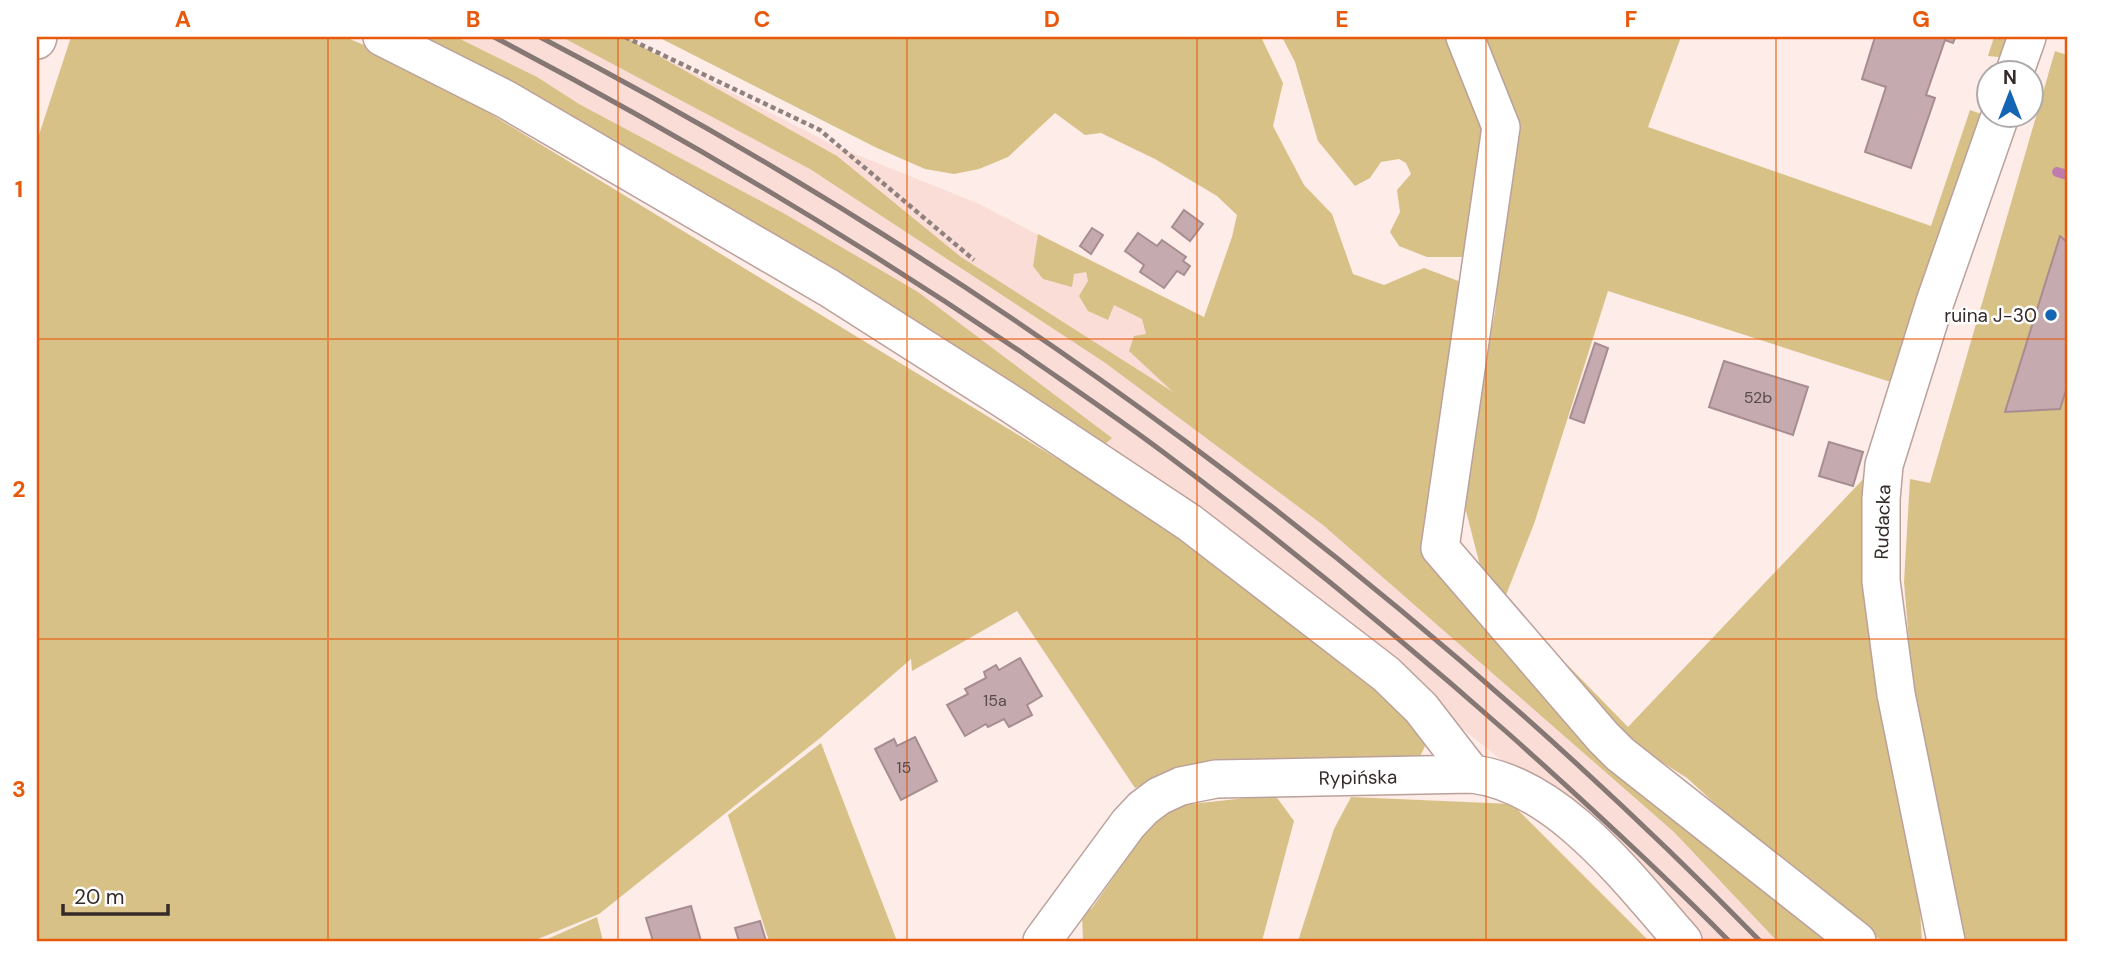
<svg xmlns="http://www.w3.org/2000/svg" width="2104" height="978" viewBox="0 0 2104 978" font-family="'DM Sans',sans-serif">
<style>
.built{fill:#faddd6}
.green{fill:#d8c186}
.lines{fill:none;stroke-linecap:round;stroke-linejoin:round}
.stream{stroke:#be7dad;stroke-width:10}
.building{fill:#c5aaaf;stroke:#a78d92;stroke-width:2}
.minor-casing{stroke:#bba19b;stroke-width:40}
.path{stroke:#8f817e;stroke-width:4.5;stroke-dasharray:5 3.5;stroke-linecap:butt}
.minor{stroke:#fff;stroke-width:37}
.rail{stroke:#857874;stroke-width:5}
.grid{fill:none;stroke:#e8590c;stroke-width:2;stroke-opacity:0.55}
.poi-dot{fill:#1465b3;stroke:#fff;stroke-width:2.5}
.labels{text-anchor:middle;stroke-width:5;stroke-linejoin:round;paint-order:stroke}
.number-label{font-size:16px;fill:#584a49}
.poi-label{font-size:19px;fill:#342a27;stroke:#fff;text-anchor:end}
.street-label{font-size:19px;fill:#342a27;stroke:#fff}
.neatline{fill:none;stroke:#e8590c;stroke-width:2.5}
.grid-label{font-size:23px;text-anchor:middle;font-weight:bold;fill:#e8590c}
</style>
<rect width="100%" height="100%" fill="#fdece8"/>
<path class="built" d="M379 37H624L835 146 977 203 1200 319 1808 941H1696L1529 780 1499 758 1193 511Z"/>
<g class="green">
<path d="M71 37H345L407 63 1181 534 1324 634 1424 736 1425 746 1418 761 1195 765 1135 788 1017 611 912 671 911 659 820 738 599 914 533 941H37V141Z"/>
<path d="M412 37H456L537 77 579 104 785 214 918 292 1112 438 1098 450Z"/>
<path d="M562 37H625L837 156 961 257 1173 392 1129 351 1134 336 1146 334 1142 319 1114 305 1108 320 1088 311 1079 296 1088 281 1086 272 1074 274 1072 287 1043 279 1033 266 1038 234 1204 317 1232 237 1237 215 1217 196 1155 159 1101 133 1085 135 1055 113 1008 157 979 169 954 174 925 169 877 148 658 37H1261L1283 83 1273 126 1304 185 1332 214 1353 274 1384 285 1424 268 1461 282 1435 506 1494 631 1846 941H1777L1674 832 1323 525 1104 362 810 169Z"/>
<path d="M1282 37H1456L1482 128V213L1466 257H1427L1399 246 1390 232 1400 212 1397 190 1411 174 1406 163 1399 159 1381 162 1370 178 1355 186 1318 141 1295 62Z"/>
<path d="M1481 37H1681L1648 127 1931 226 1970 110 1990 117 1900 385 1608 291 1534 524 1504 600 1628 727 1870 472 1918 879 1922 941H1883L1831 910 1687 778 1610 729 1484 581 1466 511 1467 454 1495 312 1509 140Z"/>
<path d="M1994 37H2016L2009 58 1988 56Z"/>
<path d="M2055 51 2067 55V941H1959L1914 702 1904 582 1910 479 1930 483Z"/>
<path d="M821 743 897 941H769L728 815Z"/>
<path d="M1275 795 1294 821 1262 941H1083L1082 914 1092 908 1163 807Z"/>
<path d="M1351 797 1512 804 1649 941H1298L1334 829Z"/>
<path d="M597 917 603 941H543Z"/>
</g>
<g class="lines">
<path class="stream" d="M2057 172 2067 175"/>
</g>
<g class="building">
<path d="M1875 37 1955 38 1953 43 1945 40 1926 95 1935 98 1911 168 1865 152 1886 87 1862 79Z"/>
<path d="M1184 210 1203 224 1190 241 1172 227Z"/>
<path d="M1092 228 1103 235 1091 254 1080 246Z"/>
<path d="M1138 233 1157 246 1162 240 1186 257 1183 261 1190 266 1184 275 1177 271 1164 288 1140 272 1144 265 1125 251Z"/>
<path d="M2060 236 2067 242V387L2060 409 2005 412Z"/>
<path d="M1595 343 1608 348 1584 423 1570 418Z"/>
<path d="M1724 361 1808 387 1793 435 1709 407Z"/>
<path d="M1829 442 1863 452 1853 486 1819 476Z"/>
<path d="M1020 658 1042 696 1027 705 1032 715 1009 727 1004 719 988 727 986 724 965 736 947 705 968 694 965 689 986 678 984 672 996 665 999 670Z"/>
<path d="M915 737 937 781 901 800 875 749 894 739 897 746Z"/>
<path d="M691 906 701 941H653L646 918Z"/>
<path d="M760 921 766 941H739L735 928Z"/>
</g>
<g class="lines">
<defs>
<g id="minor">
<path d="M382 37 505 99 829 288 1011 404 1190 523 1386 674 1421 708 1472 774"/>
<path d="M1465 37 1501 127 1440 548 1603 737 1620 754 1857 941"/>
<path d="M37 40 38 37"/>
<path d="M2014 74 2027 37"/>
<path d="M1042 941 1128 824 1143 808 1159 796 1181 786 1216 779 1472 774C1558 784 1629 880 1683 941"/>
<path d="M1946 941 1896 694 1881 581V499L1884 465 1935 302 2000 116"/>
</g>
</defs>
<use href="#minor" class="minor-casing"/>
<path class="path" d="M625 37 820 130 974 260"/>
<use href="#minor" class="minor"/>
<g class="rail">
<path d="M494 37C677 133 853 238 1024 354 1070 386 1118 418 1163 452 1282 541 1398 636 1510 735 1585 802 1659 870 1729 941"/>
<path d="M540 37C990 272 1405 579 1760 941"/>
</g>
</g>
<path class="grid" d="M328 37V941M618 37V941M907 37V941M1197 37V941M1486 37V941M1776 37V941M37 339H2067M37 639H2067"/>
<circle class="poi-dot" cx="2051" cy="315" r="7"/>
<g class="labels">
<g class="number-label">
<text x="1758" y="403">52b</text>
<text x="995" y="706">15a</text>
<text x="904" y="773">15</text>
</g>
<g class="poi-label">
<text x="2037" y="322">ruina J-30</text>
</g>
<g class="street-label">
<text transform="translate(1882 522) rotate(-88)" y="7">Rudacka</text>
<text transform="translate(1358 777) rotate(-1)" y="7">Rypińska</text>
</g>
</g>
<rect width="2104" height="978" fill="none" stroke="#ffffff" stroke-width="77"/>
<g transform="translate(2010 94)"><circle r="33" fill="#ffffff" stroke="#aeaaa9" stroke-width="2"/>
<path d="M0-5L12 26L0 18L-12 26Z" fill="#1465b3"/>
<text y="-10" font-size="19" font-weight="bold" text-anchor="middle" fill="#342a27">N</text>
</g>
<path d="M63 904v10h105v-10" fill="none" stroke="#342a27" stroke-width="3.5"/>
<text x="74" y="904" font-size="21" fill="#342a27" stroke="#ffffff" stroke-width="5" paint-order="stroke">20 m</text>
<rect x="38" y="38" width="2028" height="902" class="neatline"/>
<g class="grid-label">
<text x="183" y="27">A</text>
<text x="473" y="27">B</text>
<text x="762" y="27">C</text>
<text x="1052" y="27">D</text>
<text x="1342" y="27">E</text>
<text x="1631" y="27">F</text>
<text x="1921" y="27">G</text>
<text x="19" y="197">1</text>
<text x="19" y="497">2</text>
<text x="19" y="797">3</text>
</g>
</svg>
